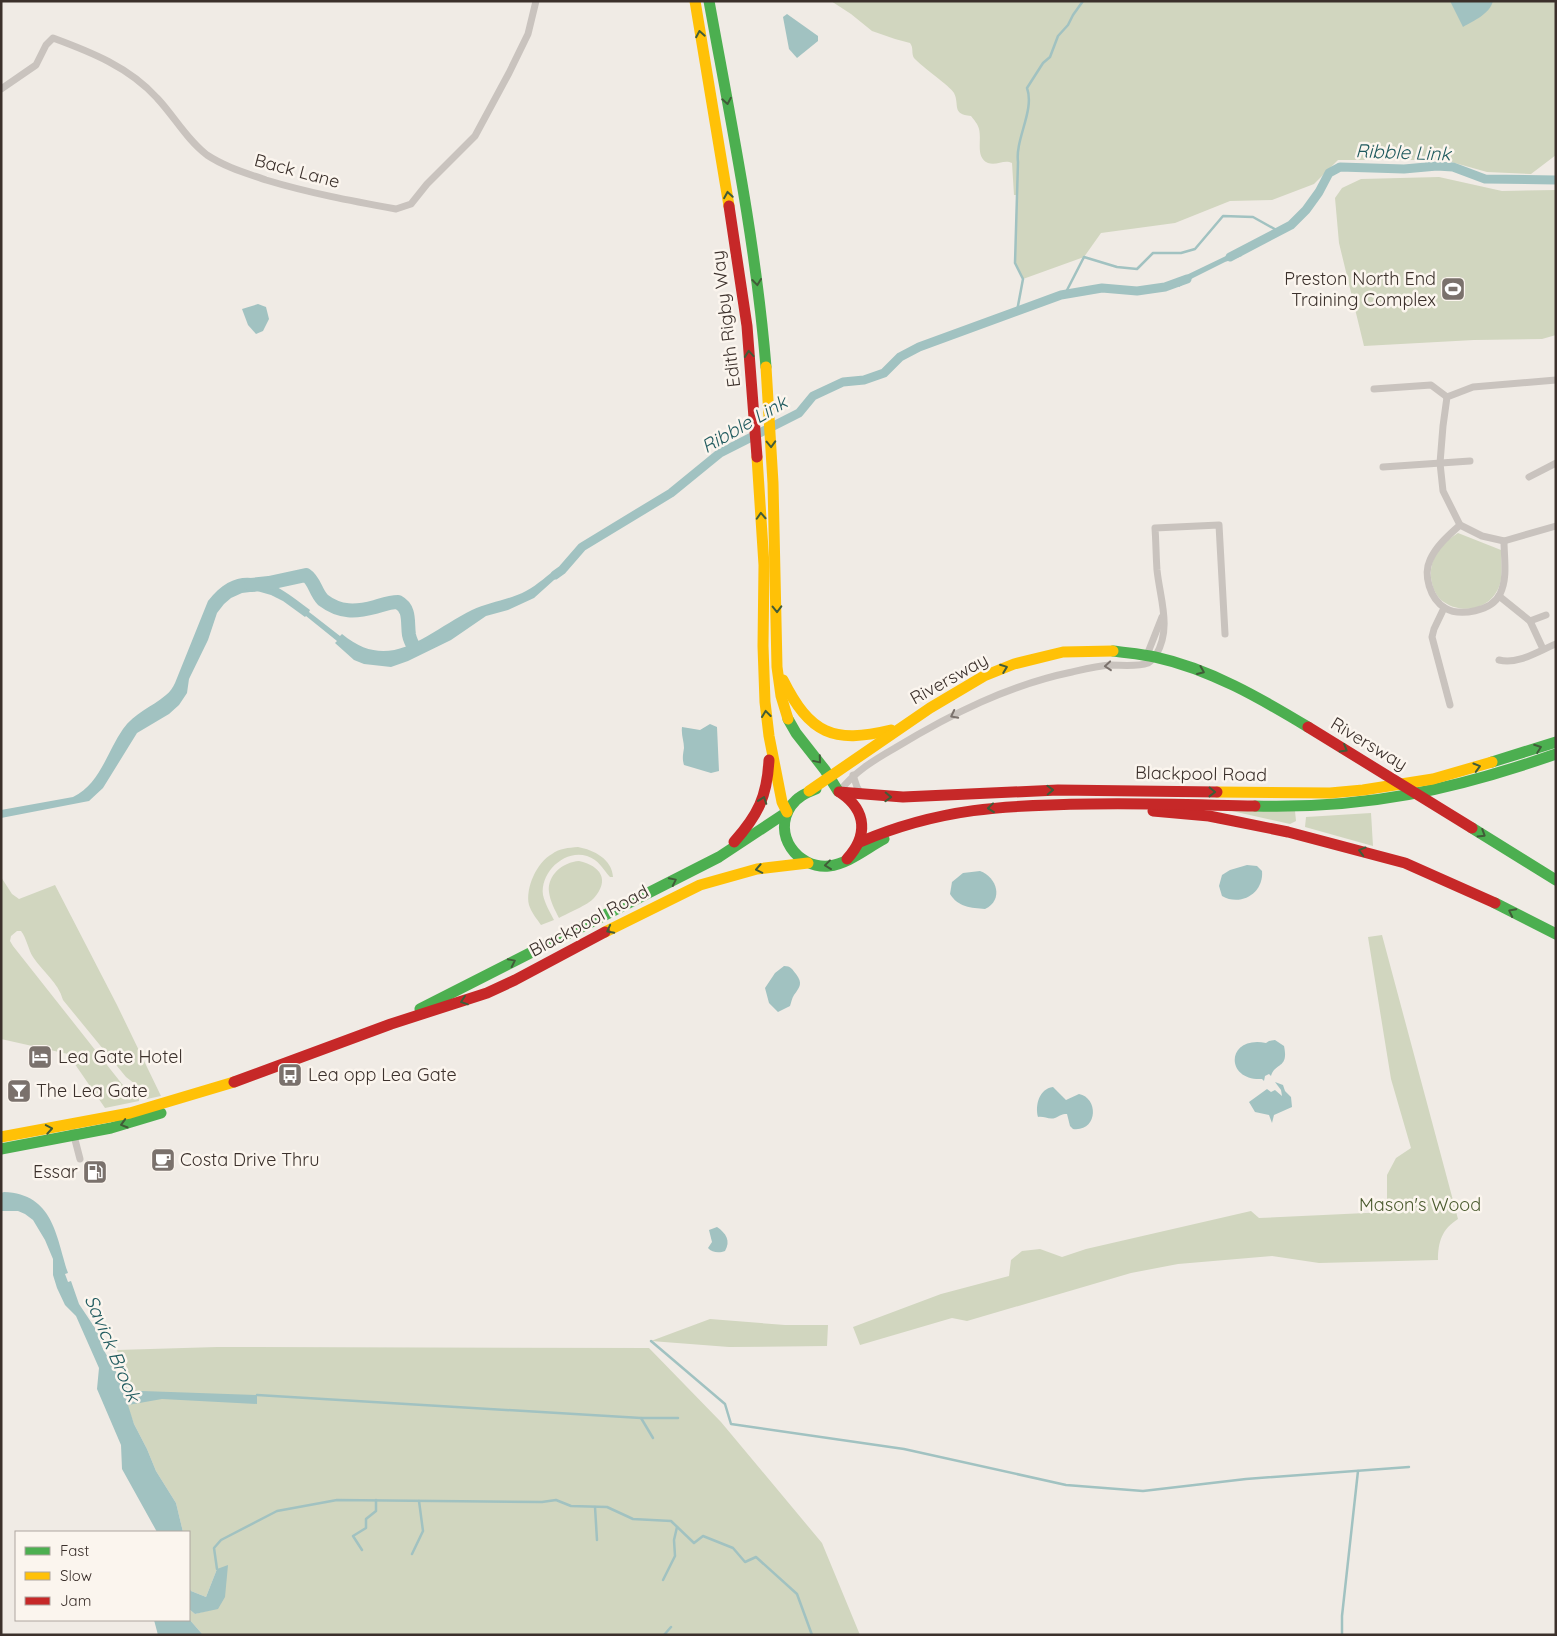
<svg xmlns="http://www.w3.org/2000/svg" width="1557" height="1636" viewBox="0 0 1557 1636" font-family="Quicksand,sans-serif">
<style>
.green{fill:#d1d6bf}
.water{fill:#a1c2c1}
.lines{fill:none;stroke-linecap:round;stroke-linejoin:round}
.stream{stroke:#a1c2c1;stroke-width:2.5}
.canal{stroke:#a1c2c1;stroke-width:9}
.river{stroke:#a1c2c1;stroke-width:14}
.street{stroke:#c9c3be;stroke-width:7}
.fast{stroke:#4caf50;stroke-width:11}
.slow{stroke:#ffc107;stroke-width:11}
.jam{stroke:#c62828;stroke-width:11}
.oneway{stroke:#415c38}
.oneway2{stroke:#7b726d}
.labels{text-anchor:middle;stroke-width:5;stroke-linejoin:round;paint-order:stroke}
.street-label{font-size:18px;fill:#3b302b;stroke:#fbf5ee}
.poi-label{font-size:18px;fill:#3b302b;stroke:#fbf5ee;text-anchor:start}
.park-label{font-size:18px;fill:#4a5a2e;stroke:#fbf5ee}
.water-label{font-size:19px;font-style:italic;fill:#1f5a5e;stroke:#fbf5ee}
</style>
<rect width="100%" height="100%" fill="#f0ebe5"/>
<g class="green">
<path d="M831 1H1556V155L1531 174 1487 172 1444 160H1338L1314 184 1272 200 1230 201 1175 223 1101 233 1084 257 1023 279 1015 263 1017 195H1014L1012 163C1004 159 997 166 988 163 975 157 982 141 979 129 978 124 974 120 971 116 951 114 960 105 954 93 950 86 922 67 914 58 911 53 914 48 910 43L895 39 872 31 851 14Z"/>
<path d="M1439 177 1502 191 1556 190V335L1542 339 1474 340 1364 346 1339 243 1335 198 1342 188 1361 179Z"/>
<path d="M1458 533 1501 550C1501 560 1503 574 1500 584 1492 610 1461 616 1441 600 1437 596 1433 589 1432 583 1427 561 1440 544 1458 533Z"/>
<path d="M1223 809 1295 811 1296 821 1290 824Z"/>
<path d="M1371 813 1373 846 1305 827 1306 817Z"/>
<path d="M578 847C594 850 612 859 613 877H610C602 868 599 860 587 856 564 849 540 873 543 895 545 904 550 912 554 920L541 925C537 919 531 912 529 905 525 888 537 862 552 854 560 848 568 848 578 847Z"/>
<path d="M579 861C601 866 610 880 594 898 588 905 568 913 559 918 555 910 550 901 549 892 547 875 563 862 579 861Z"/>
<path d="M1 877 12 894 19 899 55 885 117 1005 161 1096 147 1099 143 1090 126 1077 63 1000C58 982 43 972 33 957 28 949 27 939 21 931H17L11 936 10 941 13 946 122 1084 139 1098V1101L105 1108 68 1054 1 1039Z"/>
<path d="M1382 935 1458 1219C1442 1229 1438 1242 1438 1260L1319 1263 1272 1256 1178 1264 1131 1273 967 1321 952 1318 860 1345 853 1327 941 1294 1009 1276 1011 1260 1022 1251 1040 1249 1062 1257 1086 1249 1251 1211 1259 1218 1387 1212V1175L1396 1158 1411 1148 1391 1079 1368 937Z"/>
<path d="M710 1319 785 1325H828L827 1346 729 1347 651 1341Z"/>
<path d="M217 1347 649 1348 721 1422 822 1543 860 1635H203L189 1619V1609L195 1614 218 1608 217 1569 206 1597 191 1591 189 1587V1532H183L176 1503 156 1471 147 1449 134 1424 127 1405 130 1392 117 1350Z"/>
</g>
<g class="water">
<path d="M1450 1H1493C1490 14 1473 21 1463 27Z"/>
<path d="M787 14 818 36V41L797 58 789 49 783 17Z"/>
<path d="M1238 249 1242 256 1225 262 1193 278 1179 287 1176 280 1228 255Z"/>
<path d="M258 304 266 307 269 319 263 331 256 334 248 325 242 309Z"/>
<path d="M560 567 564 571 534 598 508 610 486 616 451 640 408 661 391 667 364 664 354 660 335 643 337 641 306 616 305 617 283 601 271 595 257 591 242 593 231 598 224 604 217 613 208 640 189 679 187 693 179 705 169 714 137 733 103 788 89 801 1 818V810L73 797C100 784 107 752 123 729 134 713 152 707 166 695 170 692 173 687 175 683L208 601C242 557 276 584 310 610L309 612 313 615 340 636 342 634C391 675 427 632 472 610 489 602 509 600 526 591 538 585 548 574 560 567Z"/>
<path d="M710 724 717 727 719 771 711 773 684 765C682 758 683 755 684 748 684 741 681 735 682 727L700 730Z"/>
<path d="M1247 865 1257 866 1262 871C1264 893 1241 907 1222 896L1219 886 1222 875 1230 870Z"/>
<path d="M980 871C997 877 1004 900 985 909 971 908 958 907 950 894L952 882 963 873Z"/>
<path d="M784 966C791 966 792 969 796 974 803 983 800 987 794 995 792 998 791 1003 790 1006L778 1012 769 1003 765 988 775 973Z"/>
<path d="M1275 1040 1284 1046C1289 1069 1275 1062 1271 1076L1269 1074 1265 1076 1264 1081 1262 1079C1224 1081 1226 1035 1266 1043L1269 1041Z"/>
<path d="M1275 1082 1283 1085 1285 1091 1291 1097 1292 1107 1274 1115 1272 1123 1269 1115 1255 1112 1249 1102 1267 1089 1271 1092 1275 1090 1282 1096 1281 1090Z"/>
<path d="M1053 1087 1066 1100 1079 1094C1099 1098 1098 1132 1073 1129L1070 1126 1067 1114C1061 1114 1060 1116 1055 1118 1049 1120 1044 1116 1038 1117 1035 1105 1039 1089 1053 1087Z"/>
<path d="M4 1192C54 1194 56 1237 68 1273L65 1274 68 1282 71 1281 79 1304 97 1331 102 1347 120 1379 130 1392 142 1391 257 1395V1404L162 1399 128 1405 134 1424 147 1449 156 1471 176 1503 183 1532H157L122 1469 121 1445 97 1389 99 1368 76 1316 65 1305 57 1288 53 1275V1259L45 1240 33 1220 25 1214 18 1211H1V1193Z"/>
<path d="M717 1227C726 1233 731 1241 725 1251 720 1253 712 1253 708 1248L712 1242 709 1230Z"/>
<path d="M228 1565 225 1597 218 1609 195 1614 189 1609V1587L191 1591 206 1597 217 1569Z"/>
<path d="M189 1619 203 1635H158L154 1620Z"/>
</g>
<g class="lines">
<g class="stream">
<path d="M1065 294 1084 257 1117 267 1137 269 1153 253H1181L1195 249 1223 216 1253 217 1280 232"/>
<path d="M1017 311 1023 279 1015 263 1018 162C1015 139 1035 110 1027 88L1043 63 1050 57 1058 36 1068 25 1073 15 1083 1"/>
<path d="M651 1341 725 1404 731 1424 904 1449 1066 1485 1143 1491 1246 1479 1409 1467"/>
<path d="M257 1395 641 1418H678"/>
<path d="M641 1418 653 1438"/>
<path d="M595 1507 597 1540"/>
<path d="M362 1550 353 1536 366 1528V1519L376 1511V1500"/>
<path d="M412 1554 423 1531 419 1501"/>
<path d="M217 1569 214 1548 221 1540 277 1511 337 1500 542 1502 556 1500 571 1506 607 1507 633 1519 671 1521 694 1543 703 1536 733 1548 745 1562 756 1557 797 1594 812 1635"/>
<path d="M663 1580 675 1556 674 1540 677 1527"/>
<path d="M664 1635 671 1627"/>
<path d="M1342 1635V1616L1358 1471"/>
</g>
<g class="canal">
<path d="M1230 257 1291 225 1306 210 1319 192 1329 173 1340 167 1404 169 1437 166 1453 167 1485 179 1556 180"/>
<path d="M555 575 562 570 582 547 671 493 720 453 799 413 813 396 843 382 864 380 884 373 900 357 919 347 1061 295 1102 288 1137 291 1165 287 1187 279"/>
</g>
<path class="river" d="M251 585 269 583 306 575C315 581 315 592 323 600 340 613 356 612 375 607 382 605 390 602 398 602 411 609 407 623 409 635 410 640 412 644 415 649"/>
<g class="street">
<path d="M1 89 36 65 46 45 53 38C91 52 129 67 157 98 174 116 187 140 207 155 225 167 246 173 266 180 309 193 352 201 396 209L411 204 427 184 475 136 509 73 528 34 536 1"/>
<path d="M1556 380 1473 387 1447 397 1443 426 1440 463 1443 491 1460 525 1482 536 1504 541 1556 526"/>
<path d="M1374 389 1431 385 1447 397"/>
<path d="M1383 467 1470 461"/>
<path d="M1529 477 1556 463"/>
<path d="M1460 525C1449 535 1436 546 1430 560 1423 575 1430 599 1445 608 1460 617 1492 611 1500 594 1508 578 1504 558 1504 541"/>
<path d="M1499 596 1530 621 1543 649"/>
<path d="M1444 608 1434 629 1432 637 1450 705"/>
<path d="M1530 621 1546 615"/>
<path d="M1147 655 1162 617"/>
<path d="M1499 660C1518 665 1538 651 1556 644"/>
<path d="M853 775 857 787 861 794"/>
<path d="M839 792C854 772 874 760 895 748 951 714 1009 685 1072 672 1085 669 1097 666 1110 665 1122 665 1137 667 1148 663 1151 661 1154 659 1156 655 1172 628 1160 599 1157 570 1156 556 1156 542 1155 528L1219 525 1225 634"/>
<path d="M73 1132 80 1159"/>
</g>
<g class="fast">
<path d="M709 1C731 122 756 244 766 367"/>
<path d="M1113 651C1127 653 1141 654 1155 657 1210 669 1260 698 1308 727"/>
<path d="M788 719 796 733 825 770 838 791"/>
<path d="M1492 762 1556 742"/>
<path d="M816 789C806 793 797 797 791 806 772 834 797 869 829 866 848 864 867 848 884 839"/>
<path d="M1255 806C1365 809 1453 790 1556 754"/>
<path d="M1472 828 1556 880"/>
<path d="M1495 903 1556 934"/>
<path d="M420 1009 719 857 787 812"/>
<path d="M1 1149 111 1128 161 1113"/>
</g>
<g class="slow">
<path d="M695 1 729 206"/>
<path d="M766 367 773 483 777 667 781 696 788 719"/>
<path d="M757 457 764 565 763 646 765 702 769 736 782 802 787 812"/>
<path d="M783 680C810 734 833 744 891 730"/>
<path d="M809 791 930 708 984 676 1014 664 1063 652 1113 651"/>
<path d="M1217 792 1330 793 1363 790 1433 779 1492 762"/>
<path d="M605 932 700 885 757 869 808 863"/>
<path d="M1 1137 130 1113 234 1082"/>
</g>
<g class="jam">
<path d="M729 206 747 326 757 457"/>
<path d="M1308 727 1472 828"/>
<path d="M839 792 903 797 1058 790 1217 792"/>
<path d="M841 793C867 811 868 836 847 859"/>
<path d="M1153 811 1209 816 1288 832 1405 863 1495 903"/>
<path d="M734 842C758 815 767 797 769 760"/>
<path d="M860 842C939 808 1006 805 1091 804 1146 803 1201 805 1255 806"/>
<path d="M234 1082 391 1024 487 993 515 980 605 932"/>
</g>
</g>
<defs><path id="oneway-chevron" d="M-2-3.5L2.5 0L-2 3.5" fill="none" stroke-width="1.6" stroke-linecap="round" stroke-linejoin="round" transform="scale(1.25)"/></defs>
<g class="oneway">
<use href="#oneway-chevron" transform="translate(700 34) rotate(-100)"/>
<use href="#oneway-chevron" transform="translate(727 101) rotate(80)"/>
<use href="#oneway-chevron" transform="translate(728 195) rotate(-99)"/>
<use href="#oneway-chevron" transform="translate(757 282) rotate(83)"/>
<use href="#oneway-chevron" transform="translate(749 354) rotate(-95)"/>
<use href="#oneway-chevron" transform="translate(771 444) rotate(88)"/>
<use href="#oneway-chevron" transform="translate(761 516) rotate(-93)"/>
<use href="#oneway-chevron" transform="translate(777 609) rotate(89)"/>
<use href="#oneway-chevron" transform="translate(1004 668) rotate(-21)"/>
<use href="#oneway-chevron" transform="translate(1201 671) rotate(23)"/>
<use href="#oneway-chevron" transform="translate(766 714) rotate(-97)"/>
<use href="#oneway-chevron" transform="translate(1538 748) rotate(-20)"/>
<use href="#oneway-chevron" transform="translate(1344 749) rotate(31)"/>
<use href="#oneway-chevron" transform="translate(818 760) rotate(50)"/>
<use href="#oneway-chevron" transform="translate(1477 767) rotate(-16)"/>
<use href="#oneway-chevron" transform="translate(1050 790) rotate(-2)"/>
<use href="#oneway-chevron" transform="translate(1212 792) rotate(1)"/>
<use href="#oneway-chevron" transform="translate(888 797) rotate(2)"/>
<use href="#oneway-chevron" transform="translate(763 800) rotate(-70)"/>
<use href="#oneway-chevron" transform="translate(991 808) rotate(174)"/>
<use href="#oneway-chevron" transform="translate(1482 834) rotate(32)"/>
<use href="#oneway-chevron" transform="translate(1362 851) rotate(-165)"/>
<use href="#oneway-chevron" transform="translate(828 865) rotate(173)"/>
<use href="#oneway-chevron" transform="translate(759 869) rotate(169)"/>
<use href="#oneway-chevron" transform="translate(673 881) rotate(-26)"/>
<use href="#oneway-chevron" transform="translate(1512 912) rotate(-153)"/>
<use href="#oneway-chevron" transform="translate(610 930) rotate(152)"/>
<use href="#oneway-chevron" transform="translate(512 962) rotate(-26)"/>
<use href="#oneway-chevron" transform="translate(464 1001) rotate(161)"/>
<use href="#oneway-chevron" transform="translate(124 1124) rotate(164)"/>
<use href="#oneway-chevron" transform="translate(49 1129) rotate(-10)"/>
</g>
<g class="oneway2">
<use href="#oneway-chevron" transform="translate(1108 666) rotate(175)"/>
<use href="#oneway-chevron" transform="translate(954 715) rotate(153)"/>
</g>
<defs>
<symbol id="stadium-square" viewBox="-11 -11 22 22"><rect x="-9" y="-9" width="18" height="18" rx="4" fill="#7a716c" stroke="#fbf5ee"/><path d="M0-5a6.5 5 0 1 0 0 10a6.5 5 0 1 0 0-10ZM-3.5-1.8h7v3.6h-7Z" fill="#fff"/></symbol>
<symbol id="hotel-square" viewBox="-11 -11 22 22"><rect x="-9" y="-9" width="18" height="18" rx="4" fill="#7a716c" stroke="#fbf5ee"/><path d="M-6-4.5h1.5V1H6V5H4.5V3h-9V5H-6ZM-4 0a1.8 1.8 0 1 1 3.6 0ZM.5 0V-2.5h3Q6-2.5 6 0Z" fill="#fff"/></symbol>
<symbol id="bus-square" viewBox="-11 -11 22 22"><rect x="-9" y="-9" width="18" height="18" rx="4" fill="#7a716c" stroke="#fbf5ee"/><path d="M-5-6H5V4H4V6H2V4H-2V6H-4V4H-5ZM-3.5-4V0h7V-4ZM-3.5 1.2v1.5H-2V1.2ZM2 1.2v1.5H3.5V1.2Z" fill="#fff"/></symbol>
<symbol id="bar-square" viewBox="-11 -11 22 22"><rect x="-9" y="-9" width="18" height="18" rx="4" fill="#7a716c" stroke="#fbf5ee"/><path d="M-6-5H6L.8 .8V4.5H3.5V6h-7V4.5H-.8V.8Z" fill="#fff"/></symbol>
<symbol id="cafe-square" viewBox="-11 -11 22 22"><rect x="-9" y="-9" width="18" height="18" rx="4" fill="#7a716c" stroke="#fbf5ee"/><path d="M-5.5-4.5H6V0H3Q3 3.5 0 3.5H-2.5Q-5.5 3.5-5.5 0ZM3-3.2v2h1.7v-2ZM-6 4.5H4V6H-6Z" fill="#fff"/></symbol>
<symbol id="fuel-square" viewBox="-11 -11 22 22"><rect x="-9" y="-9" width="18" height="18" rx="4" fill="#7a716c" stroke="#fbf5ee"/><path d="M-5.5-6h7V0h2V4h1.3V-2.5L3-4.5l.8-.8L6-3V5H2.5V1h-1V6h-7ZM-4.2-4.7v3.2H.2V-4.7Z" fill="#fff"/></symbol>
</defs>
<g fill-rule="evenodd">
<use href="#stadium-square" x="1439" y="275" width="28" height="28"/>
<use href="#hotel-square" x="26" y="1043" width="28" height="28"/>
<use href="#bus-square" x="276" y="1061" width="28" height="28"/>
<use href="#bar-square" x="5" y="1077" width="28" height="28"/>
<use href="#cafe-square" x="149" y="1146" width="28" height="28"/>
<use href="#fuel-square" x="81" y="1158" width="28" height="28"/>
</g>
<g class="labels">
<g class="street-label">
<text transform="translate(297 171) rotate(15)" y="6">Back Lane</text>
<text transform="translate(726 319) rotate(-97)" y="6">Edith Rigby Way</text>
<text transform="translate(949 679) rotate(-29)" y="6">Riversway</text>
<text transform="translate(1369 744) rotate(31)" y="6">Riversway</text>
<text transform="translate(1201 774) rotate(1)" y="6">Blackpool Road</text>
<text transform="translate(589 921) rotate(-28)" y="6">Blackpool Road</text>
</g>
<g class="poi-label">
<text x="1436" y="285" text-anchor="end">Preston North End<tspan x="1436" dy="21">Training Complex</tspan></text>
<text x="58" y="1063">Lea Gate Hotel</text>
<text x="308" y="1081">Lea opp Lea Gate</text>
<text x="36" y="1097">The Lea Gate</text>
<text x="180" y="1166">Costa Drive Thru</text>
<text x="78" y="1178" text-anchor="end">Essar</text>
</g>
<g class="park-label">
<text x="1420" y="1211">Mason's Wood</text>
</g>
<g class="water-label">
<text transform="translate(1403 152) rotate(2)" y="7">Ribble Link</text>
<text transform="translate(744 424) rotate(-30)" y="7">Ribble Link</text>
<text transform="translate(113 1348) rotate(67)" y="7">Savick Brook</text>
</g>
</g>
<rect width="1557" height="1636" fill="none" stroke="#3b302b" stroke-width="5"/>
<rect x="15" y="1531" width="175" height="90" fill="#fbf5ee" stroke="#aea6a0"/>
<rect x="25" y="1547" width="25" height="8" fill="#4caf50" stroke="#aea6a0"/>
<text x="60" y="1556" font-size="15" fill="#3b302b">Fast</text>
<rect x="25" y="1572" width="25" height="8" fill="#ffc107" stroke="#aea6a0"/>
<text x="60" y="1581" font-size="15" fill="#3b302b">Slow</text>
<rect x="25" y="1597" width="25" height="8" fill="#c62828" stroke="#aea6a0"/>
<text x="60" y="1606" font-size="15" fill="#3b302b">Jam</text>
</svg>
